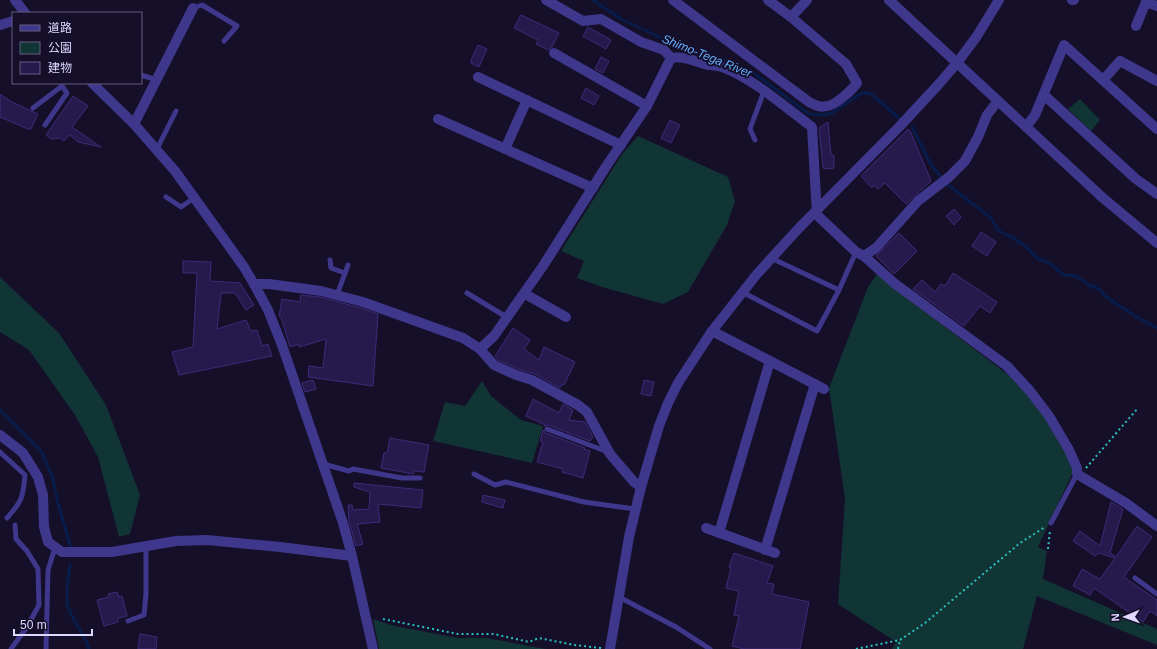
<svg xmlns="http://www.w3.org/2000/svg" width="1157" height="649" viewBox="0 0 1157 649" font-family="Arial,'Noto Sans JP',sans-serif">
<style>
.green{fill:#113434}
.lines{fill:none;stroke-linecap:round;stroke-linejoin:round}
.stream{stroke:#071c4a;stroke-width:3}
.building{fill:#261a4c;stroke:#3e2a79}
.path{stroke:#29c2c0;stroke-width:2;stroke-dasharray:2 3;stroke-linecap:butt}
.service{stroke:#3e378b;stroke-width:5}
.minor{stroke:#3e378b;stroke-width:10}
.tertiary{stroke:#3e378b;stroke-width:10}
.labels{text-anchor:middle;stroke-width:4;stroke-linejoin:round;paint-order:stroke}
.water-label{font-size:12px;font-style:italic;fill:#65b0ff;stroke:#150f2a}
</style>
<rect width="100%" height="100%" fill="#150f2a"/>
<g class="green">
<path d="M1080 99 1100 120 1091 131 1068 109Z"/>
<path d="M638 136 728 177 735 201 727 225 688 292 663 304 602 287 577 278 584 261 561 251 622 154Z"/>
<path d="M878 273 898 291 1015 380 1045 417 1062 446 1074 470 1038 547 1047 551 1043 579 1157 629V645L1037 596 1023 649H892L896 642 838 604 845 499 829 388 868 287Z"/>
<path d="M0 277 59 333 106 405 140 495 130 534 119 537 98 457 75 415 29 350 0 332Z"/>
<path d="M482 381 491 396 521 420 543 426 532 463 433 441 445 402 465 406Z"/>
<path d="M373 619 395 626 458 638H487L546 649H379Z"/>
</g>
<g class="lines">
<g class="stream">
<path d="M593 0 621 19 685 49 707 53 751 71 809 114 822 115 832 113 860 94 865 93 871 94 899 118"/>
<path d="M912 127 930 163 941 177"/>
<path d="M947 184 991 218 999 231 1012 237 1025 246 1037 258 1049 263 1064 275 1076 276 1089 285 1099 289 1105 296 1135 316 1157 328"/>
<path d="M0 410 41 451 52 476 58 503 70 545"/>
<path d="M70 564C69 573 65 600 68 607 73 622 85 634 89 649"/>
</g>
</g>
<g class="building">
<path d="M521 15 559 33 552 47 548 50 536 44 538 40 514 28Z"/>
<path d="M588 27 611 40 606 49 583 36Z"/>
<path d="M478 45 487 49 479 67 471 63V60Z"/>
<path d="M601 57 609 61 603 73 595 69Z"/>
<path d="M586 88 599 96 594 105 581 98Z"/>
<path d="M0 94 10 101 38 114 31 129H28L0 117Z"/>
<path d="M73 96 88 106 72 127 101 147 78 142 70 135 64 141 60 138 51 139 46 135Z"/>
<path d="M670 120 680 125 671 143 661 138Z"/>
<path d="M828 122 831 155H834V168L826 169 823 168 819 128Z"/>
<path d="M908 129 911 133 931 181 906 204 885 183 878 189 874 185 872 188 861 176Z"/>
<path d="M954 209 961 217 954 225 946 216Z"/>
<path d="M981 232 996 242 987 256 972 246Z"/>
<path d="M899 233 917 251 894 274 876 256Z"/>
<path d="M183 261 211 262 210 281 240 283 254 305 246 310 235 293H221L217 329 246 320 251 331 257 330 262 346 268 344 272 356 179 375 172 352 193 347 197 273H183Z"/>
<path d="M953 273 997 302 990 313 980 306 964 326 913 289 922 280 935 292 941 284 945 286Z"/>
<path d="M301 295 320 297 361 308 378 314 373 386 308 377 309 366 323 368 326 339 299 347V344L290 347 281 317 279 316 282 299 300 302Z"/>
<path d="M513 328 530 340 524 349 539 360 544 347 575 362 564 385 562 384 560 388 535 374 518 369 498 360 495 356Z"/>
<path d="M313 380 316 389 305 392 302 383Z"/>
<path d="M644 380 654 382 651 396 641 394Z"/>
<path d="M533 399 559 413 563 404 573 410 569 420 585 422 593 437 590 441 548 425 544 426 545 425 526 416Z"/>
<path d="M543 430 546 433 585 448 584 449 590 451 583 478 562 472 563 469 537 462 543 442 540 441Z"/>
<path d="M390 438 429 445 424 472 415 471 413 474 381 468 384 453H387Z"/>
<path d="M354 483 423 490 421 508 378 504 380 522 357 524 363 544 356 546 349 521 348 505H352L353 510 369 509 370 492 354 487Z"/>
<path d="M483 495 505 500 503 508 482 502Z"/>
<path d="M1111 502 1123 509 1110 553 1116 557 1137 526 1152 537 1124 577 1157 600V616L1150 611 1143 622 1094 588 1090 595 1073 586 1082 569 1100 579 1115 558 1099 553 1095 556 1073 541 1080 531 1100 546Z"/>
<path d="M734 553 773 566 767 583 774 584 772 594 809 602 800 649H744L732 646 739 616 734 615 739 591 726 588 731 568 729 567Z"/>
<path d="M117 592 119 597 122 596 127 616 118 618V622L104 626 97 600 109 597 108 594Z"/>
<path d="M140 634 157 637 156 649H138Z"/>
</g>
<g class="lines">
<g class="path">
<path d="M1086 468 1138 408"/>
<path d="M1048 549 1050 530"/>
<path d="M383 619 458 634H494L529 642 539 638 574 645 601 648"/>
<path d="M856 649 900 640 925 623 1020 543 1045 527"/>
<path d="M898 649 900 640"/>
</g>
<g class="service">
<path d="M193 8 202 5 237 26 224 41"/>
<path d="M141 75 157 80"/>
<path d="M33 108 62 86 67 93 45 125"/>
<path d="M755 140 750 129 764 91"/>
<path d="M157 149 176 111"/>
<path d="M166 197 181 207 194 198"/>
<path d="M771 258 839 290"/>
<path d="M330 260 331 268 345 273"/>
<path d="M742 292 817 331 839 290 856 252"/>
<path d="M467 293 508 318"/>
<path d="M337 295 348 265"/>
<path d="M547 429 608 452"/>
<path d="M0 452 25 475C23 498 22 501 7 518"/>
<path d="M323 464 349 471 353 469 402 478H420"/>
<path d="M474 474 495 485 506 482 584 502 635 509"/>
<path d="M1051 523 1077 474"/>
<path d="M1135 578 1157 594"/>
<path d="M619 597 676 627 710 649"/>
<path d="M128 621 144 615 146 594V547"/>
<path d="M11 649 27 627 39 605 38 569 27 551 16 539 15 525"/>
<path d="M46 649 48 570 55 548"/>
</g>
<g class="minor">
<path d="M546 0 583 21 601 19 641 42 664 50 671 58C683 56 693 60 704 64 710 66 717 65 722 67 753 78 786 108 812 127L817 215 856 252 864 256 894 283 1007 366 1030 391 1049 416 1069 450 1077 468V474L1126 503 1157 526"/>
<path d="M673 0 809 102C815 105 820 108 827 106 836 105 852 90 857 83L846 64 791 17 768 0"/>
<path d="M1072 0H1074"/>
<path d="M791 17 807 0"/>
<path d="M0 25 13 21"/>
<path d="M1136 26 1146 2 1157 6"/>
<path d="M554 53 647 106"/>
<path d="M478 77 621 145"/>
<path d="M1103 80 1120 61 1157 81"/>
<path d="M1044 95 1136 179 1157 194"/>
<path d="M438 119 593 188"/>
<path d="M134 124 193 8"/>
<path d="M1026 127 1035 115 1064 45 1157 129"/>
<path d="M505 149 527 100"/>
<path d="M864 256 876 248 918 201 949 177 965 161 978 137 987 115 998 101"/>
<path d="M254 284H269L321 291 363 302 463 338 480 349 494 365 516 375 532 380 578 405 587 412 610 454 634 482 641 487"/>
<path d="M525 294 566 317"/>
<path d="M712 331 824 389"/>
<path d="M480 349 494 336 543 266 607 165 647 106 671 58"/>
<path d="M706 528 775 553"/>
<path d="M719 533 770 361"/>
<path d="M765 550 815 384"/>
</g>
<g class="tertiary">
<path d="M15 0 25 13"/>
<path d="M889 0 1103 198 1157 243"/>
<path d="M92 83 134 124 175 171 244 267 254 284 268 310 282 345 343 523 352 556 373 649"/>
<path d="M0 435 23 453 38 477 43 495 44 527 48 542 62 552H112L176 541 207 540 280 547 352 556"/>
<path d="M610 649 629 537 641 487 659 426 668 403 678 383 712 331 757 274 799 228 900 126 938 85 957 63 977 36 999 0"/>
</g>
</g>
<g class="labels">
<g class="water-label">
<text transform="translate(707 56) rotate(22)" y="4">Shimo-Tega River</text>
</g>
</g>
<rect x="12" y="12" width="130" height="72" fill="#150f2a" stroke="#655f7f"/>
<rect x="20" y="25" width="20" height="6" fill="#3e378b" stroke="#655f7f"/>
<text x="48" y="32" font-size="12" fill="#ded7ff">道路</text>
<rect x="20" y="42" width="20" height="12" fill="#113434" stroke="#655f7f"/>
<text x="48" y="52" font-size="12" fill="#ded7ff">公園</text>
<rect x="20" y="62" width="20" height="12" fill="#261a4c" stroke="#655f7f"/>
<text x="48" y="72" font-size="12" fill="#ded7ff">建物</text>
<g transform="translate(1125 617) rotate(268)" stroke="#150f2a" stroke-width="3" paint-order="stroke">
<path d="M0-3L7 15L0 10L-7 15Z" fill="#ded7ff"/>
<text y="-6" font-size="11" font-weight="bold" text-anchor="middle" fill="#ded7ff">N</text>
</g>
<path d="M14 629v6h78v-6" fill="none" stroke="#ded7ff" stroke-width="2"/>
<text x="20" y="629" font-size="12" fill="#ded7ff" stroke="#150f2a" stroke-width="3" paint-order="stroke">50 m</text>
</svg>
